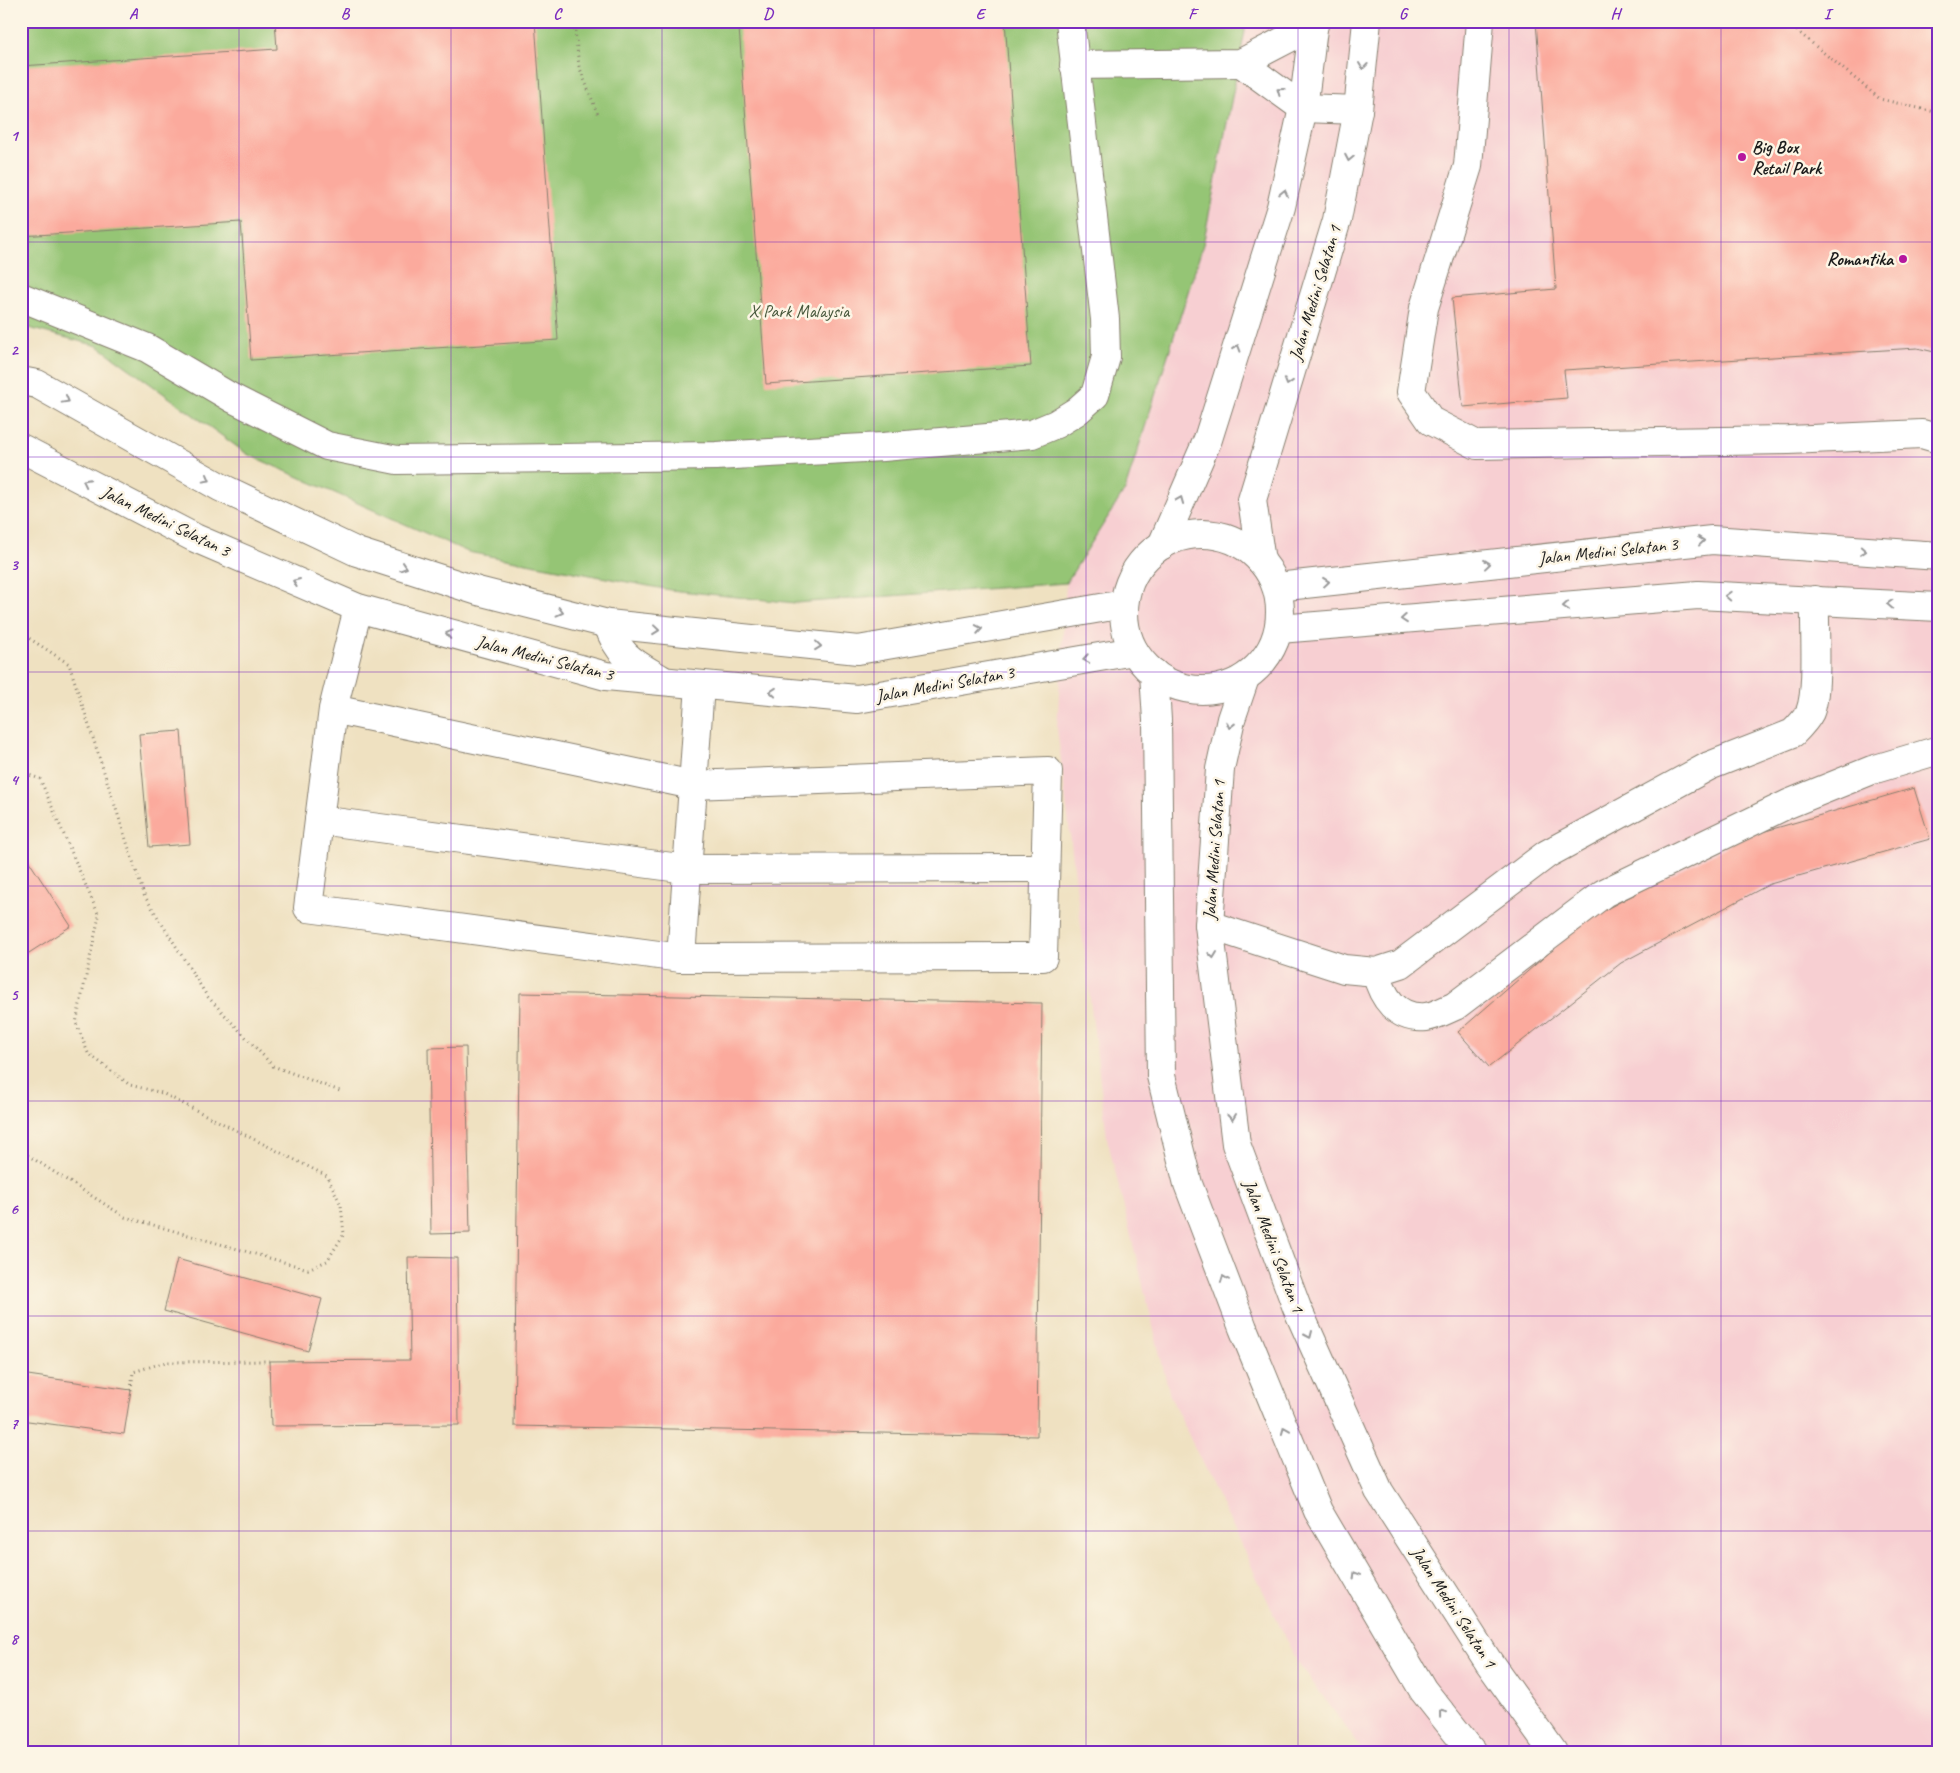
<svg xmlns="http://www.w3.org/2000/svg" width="1960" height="1773" viewBox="0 0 1960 1773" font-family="Caveat,sans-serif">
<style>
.built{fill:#f7cfd2}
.green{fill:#95c575;stroke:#587048}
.building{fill:#fbaa9d}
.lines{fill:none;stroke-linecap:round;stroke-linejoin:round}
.minor-casing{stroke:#867e6e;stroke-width:30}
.path{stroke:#867e6e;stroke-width:3;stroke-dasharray:1 4;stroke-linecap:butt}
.minor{stroke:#fff;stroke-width:28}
.oneway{stroke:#999}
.grid{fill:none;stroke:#7b2cbf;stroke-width:1;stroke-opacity:0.55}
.poi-dot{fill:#b5179e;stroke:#fcf5e5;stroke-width:2}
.labels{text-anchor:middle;stroke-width:5;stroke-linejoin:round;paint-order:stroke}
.poi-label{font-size:18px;font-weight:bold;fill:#1c1c1c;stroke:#fcf5e5;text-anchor:start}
.street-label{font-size:18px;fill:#1c1c1c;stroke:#fcf5e5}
.park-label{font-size:18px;fill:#46573b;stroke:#fcf5e5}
.neatline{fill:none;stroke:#7b2cbf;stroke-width:2}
.grid-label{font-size:16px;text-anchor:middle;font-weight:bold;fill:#7b2cbf}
</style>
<rect width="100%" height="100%" fill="#fcf5e5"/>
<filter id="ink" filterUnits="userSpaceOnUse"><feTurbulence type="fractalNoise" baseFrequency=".02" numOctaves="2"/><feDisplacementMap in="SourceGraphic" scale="10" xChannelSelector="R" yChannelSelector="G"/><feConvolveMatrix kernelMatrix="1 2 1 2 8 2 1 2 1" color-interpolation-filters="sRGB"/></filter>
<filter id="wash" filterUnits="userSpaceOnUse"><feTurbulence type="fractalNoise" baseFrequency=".0096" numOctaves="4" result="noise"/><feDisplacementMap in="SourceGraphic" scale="20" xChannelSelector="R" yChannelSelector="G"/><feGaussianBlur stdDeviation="1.12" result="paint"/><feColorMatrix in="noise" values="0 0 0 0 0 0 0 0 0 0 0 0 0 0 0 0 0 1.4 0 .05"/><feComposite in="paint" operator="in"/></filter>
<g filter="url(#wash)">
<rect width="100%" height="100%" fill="#efe1c1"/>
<path class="built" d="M21 21H1939V1752H1364L1296 1660 1170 1396 1107 1138 1057 728 1066 583 795 603 670 590 468 552 247 454 98 346 21 326Z"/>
<path class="green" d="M21 21H1243L1245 31 1203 245 1125 490 1066 583 795 603 670 590 468 552 247 454 98 346 21 326Z"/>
<g id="blocks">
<g class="building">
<path d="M275 21H535L558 340 251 360 241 222 21 236V66L277 49Z"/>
<path d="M835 21H1005L1031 366 766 384 739 28Z"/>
<path d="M1536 21H1939V353L1917 348 1564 370 1567 398 1463 407 1452 298 1556 289Z"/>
<path d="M181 731 190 844 149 847 139 734Z"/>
<path d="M1914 788 1930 839 1770 884 1621 963 1489 1067 1458 1032 1589 918 1745 837Z"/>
<path d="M21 849 71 926 21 958Z"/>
<path d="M520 993 1042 1003 1037 1436 514 1426Z"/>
<path d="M466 1047 470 1233 431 1234 428 1048Z"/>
<path d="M408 1257 457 1258 459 1425 271 1426 269 1361 410 1360Z"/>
<path d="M177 1259 322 1299 308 1351 164 1311Z"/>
<path d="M21 1374 131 1390 124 1434 21 1420Z"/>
</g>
</g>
</g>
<g filter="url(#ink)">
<use href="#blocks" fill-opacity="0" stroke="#867e6e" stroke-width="1"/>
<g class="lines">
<defs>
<g id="minor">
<path d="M1480 21 1468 166 1424 308 1411 392 1431 421 1477 445 1789 440 1922 434 1939 439"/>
<path d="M1241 63 1303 108 1358 110"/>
<path d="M1074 65 1241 63 1314 25"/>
<path d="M21 297 147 348 232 398 327 446 397 460 716 456 883 447 1032 434 1056 424 1077 411 1095 395 1106 357 1105 319 1070 21"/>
<path d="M21 381 37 384 220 487 357 552 478 591 608 624 858 650 1124 604"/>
<path d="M21 448 195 538 358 608 606 676 857 699 1134 651"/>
<circle cx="1202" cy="612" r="78"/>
<path d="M1162 545 1208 439 1281 207 1303 108 1314 21"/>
<path d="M1261 561 1252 500 1337 220 1358 110 1367 21"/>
<path d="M1277 587 1712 540 1939 556"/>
<path d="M608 624C618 656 634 663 661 679"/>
<path d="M1279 629 1698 595 1939 607"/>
<path d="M1154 673 1157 720 1161 1076 1188 1184 1243 1328 1318 1511 1423 1690 1472 1752"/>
<path d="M1245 678 1231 719 1220 769 1209 925 1236 1144 1297 1308 1379 1491 1488 1661 1553 1752"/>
<path d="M333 709 693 785 1048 771 1043 957 681 958 308 908 333 709 358 608"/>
<path d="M319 820 687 869 1044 868"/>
<path d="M1209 925 1344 969 1376 972 1401 964 1547 854 1709 766 1793 733C1800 726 1806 720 1810 712 1819 689 1814 627 1815 600"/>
<path d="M681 958 700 685"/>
<path d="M1376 972C1382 997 1397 1020 1426 1017 1435 1016 1446 1010 1455 1006L1604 893 1788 804 1872 770 1939 750"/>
</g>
</defs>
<use href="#minor" class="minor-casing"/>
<g class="path">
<path d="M574 21 579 66 598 115"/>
<path d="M1785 21 1880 99 1939 113"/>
<path d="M21 633 69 664 144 895 207 996 273 1066 340 1091"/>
<path d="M21 772 40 779 99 916 76 1023 88 1053 130 1085 162 1093 327 1176 341 1205 344 1234 327 1261 308 1269 125 1217 21 1151"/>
<path d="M131 1390 133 1372 166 1362 269 1361"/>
</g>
<use href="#minor" class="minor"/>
</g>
<defs><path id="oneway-chevron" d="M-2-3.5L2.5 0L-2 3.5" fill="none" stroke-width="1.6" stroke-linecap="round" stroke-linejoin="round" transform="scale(1.25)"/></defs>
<g class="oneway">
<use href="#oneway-chevron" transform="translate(1363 66) rotate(97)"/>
<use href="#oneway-chevron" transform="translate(1280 91) rotate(-144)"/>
<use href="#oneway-chevron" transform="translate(1349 158) rotate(101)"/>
<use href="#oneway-chevron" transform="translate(1284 193) rotate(-77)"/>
<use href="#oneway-chevron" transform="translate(1237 348) rotate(-73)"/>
<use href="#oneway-chevron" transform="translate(1288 382) rotate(107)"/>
<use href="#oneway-chevron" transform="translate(66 400) rotate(29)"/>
<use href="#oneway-chevron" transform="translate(207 479) rotate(29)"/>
<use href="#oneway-chevron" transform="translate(86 482) rotate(-153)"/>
<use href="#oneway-chevron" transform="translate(1180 500) rotate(-68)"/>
<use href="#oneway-chevron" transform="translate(1701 541) rotate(-6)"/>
<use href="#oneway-chevron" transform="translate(1863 551) rotate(4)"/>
<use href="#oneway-chevron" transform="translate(1487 564) rotate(-6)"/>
<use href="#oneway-chevron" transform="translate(404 567) rotate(18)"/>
<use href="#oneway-chevron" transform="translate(296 582) rotate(-157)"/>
<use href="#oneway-chevron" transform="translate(1326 582) rotate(-6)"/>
<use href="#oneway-chevron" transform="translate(1728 596) rotate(-177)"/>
<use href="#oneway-chevron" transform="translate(1890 604) rotate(-177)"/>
<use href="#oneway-chevron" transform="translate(1566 606) rotate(175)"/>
<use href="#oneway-chevron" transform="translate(560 612) rotate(14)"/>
<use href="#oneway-chevron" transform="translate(1404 619) rotate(175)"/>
<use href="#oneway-chevron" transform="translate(979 629) rotate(-10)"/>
<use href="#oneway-chevron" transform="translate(656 630) rotate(6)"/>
<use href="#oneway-chevron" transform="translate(449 634) rotate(-165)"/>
<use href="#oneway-chevron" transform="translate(818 646) rotate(6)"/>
<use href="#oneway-chevron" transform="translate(1086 659) rotate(170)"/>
<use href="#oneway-chevron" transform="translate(773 692) rotate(-175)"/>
<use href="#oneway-chevron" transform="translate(1230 725) rotate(104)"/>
<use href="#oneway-chevron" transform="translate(1213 955) rotate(83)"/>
<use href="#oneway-chevron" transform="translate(1232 1117) rotate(83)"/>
<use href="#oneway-chevron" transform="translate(1224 1279) rotate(-111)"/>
<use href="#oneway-chevron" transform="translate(1309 1335) rotate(66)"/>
<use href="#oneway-chevron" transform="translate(1285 1430) rotate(-112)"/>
<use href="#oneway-chevron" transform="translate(1356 1575) rotate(-121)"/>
<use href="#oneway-chevron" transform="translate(1442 1713) rotate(-128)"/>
</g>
</g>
<path class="grid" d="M239 21V1752M451 21V1752M662 21V1752M874 21V1752M1086 21V1752M1298 21V1752M1509 21V1752M1721 21V1752M21 242H1939M21 457H1939M21 672H1939M21 886H1939M21 1101H1939M21 1316H1939M21 1531H1939"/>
<g class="poi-dot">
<circle cx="1742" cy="157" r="5"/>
<circle cx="1903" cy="259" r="5"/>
</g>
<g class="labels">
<g class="poi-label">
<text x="1752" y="153">Big Box<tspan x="1752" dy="21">Retail Park</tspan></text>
<text x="1893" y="265" text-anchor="end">Romantika</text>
</g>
<g class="street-label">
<text transform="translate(1315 293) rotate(-73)" y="6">Jalan Medini Selatan 1</text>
<text transform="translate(166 521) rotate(26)" y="6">Jalan Medini Selatan 3</text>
<text transform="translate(1608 551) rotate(-6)" y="6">Jalan Medini Selatan 3</text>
<text transform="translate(545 658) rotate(14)" y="6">Jalan Medini Selatan 3</text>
<text transform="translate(945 684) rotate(-10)" y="6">Jalan Medini Selatan 3</text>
<text transform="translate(1214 850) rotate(-86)" y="6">Jalan Medini Selatan 1</text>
<text transform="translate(1274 1246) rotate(69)" y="6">Jalan Medini Selatan 1</text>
<text transform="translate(1454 1607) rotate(57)" y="6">Jalan Medini Selatan 1</text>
</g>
<g class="park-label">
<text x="799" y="317">X Park Malaysia</text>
</g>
</g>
<rect width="1960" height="1773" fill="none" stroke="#fcf5e5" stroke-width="55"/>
<rect x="28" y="28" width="1904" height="1718" class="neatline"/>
<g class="grid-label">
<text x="133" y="19">A</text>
<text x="345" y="19">B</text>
<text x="557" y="19">C</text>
<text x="768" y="19">D</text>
<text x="980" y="19">E</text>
<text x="1192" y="19">F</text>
<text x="1403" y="19">G</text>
<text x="1615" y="19">H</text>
<text x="1827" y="19">I</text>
<text x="14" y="141">1</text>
<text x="14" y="355">2</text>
<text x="14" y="570">3</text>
<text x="14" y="785">4</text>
<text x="14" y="1000">5</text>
<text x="14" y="1214">6</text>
<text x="14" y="1429">7</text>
<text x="14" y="1644">8</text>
</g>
</svg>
